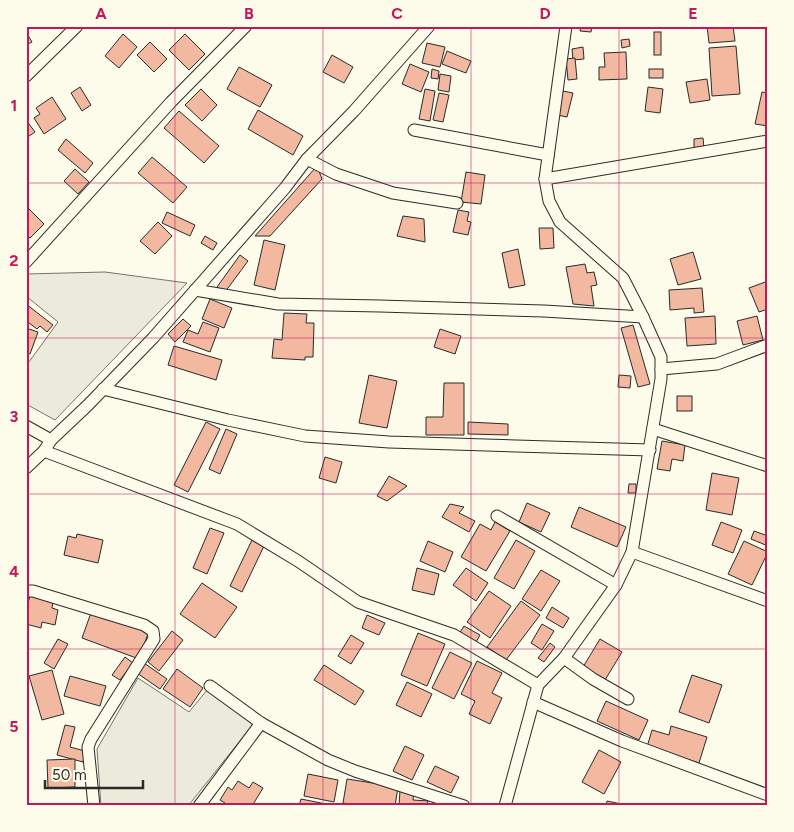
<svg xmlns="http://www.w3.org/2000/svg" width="794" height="832" viewBox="0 0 794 832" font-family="Figtree,sans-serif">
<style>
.green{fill:#ecebdb;stroke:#74746e}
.building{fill:#f2b8a0;stroke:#2b2b2b}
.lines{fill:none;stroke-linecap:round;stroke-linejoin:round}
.street-casing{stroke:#2b2b2b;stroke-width:13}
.street{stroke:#fdfbea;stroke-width:11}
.grid{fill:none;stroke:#c2185b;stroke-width:1;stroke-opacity:0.55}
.neatline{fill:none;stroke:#c2185b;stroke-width:2}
.grid-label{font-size:16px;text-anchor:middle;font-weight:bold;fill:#c2185b}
</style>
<rect width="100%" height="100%" fill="#fdfbea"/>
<g class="green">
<path d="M105 272 187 283 55 420 26 404V366L58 322 26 296V274Z"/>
<path d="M138 678 189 712 208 689 255 722 188 806H101L97 749Z"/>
</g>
<g class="building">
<path d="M581 26H592L591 32 580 31Z"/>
<path d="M707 26H733L735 41 709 43Z"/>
<path d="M26 32 32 42 26 45Z"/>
<rect x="654" y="32" width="7" height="23"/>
<path d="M123 34 137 47 119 68 105 56Z"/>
<path d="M185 34 205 54 189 70 169 50Z"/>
<path d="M629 39 630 46 622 48 621 40Z"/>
<path d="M150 42 167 59 154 72 137 55Z"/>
<path d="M427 43 445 47 440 67 422 63Z"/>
<path d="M736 46 740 94 712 96 709 48Z"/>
<path d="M583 47 584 59 573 60 572 49Z"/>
<path d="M447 51 471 61 466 73 442 64Z"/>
<path d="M626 52 627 79 599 80V67H605L604 53Z"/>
<path d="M332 55 353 67 344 83 323 72Z"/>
<path d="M575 58 577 79 568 80 566 59Z"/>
<path d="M410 64 429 72 421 92 402 84Z"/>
<path d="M239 67 272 85 260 107 227 89Z"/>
<path d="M432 69 439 71 438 79 431 78Z"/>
<rect x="649" y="69" width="14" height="9"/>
<path d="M440 74 451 76 449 92 438 90Z"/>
<path d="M707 79 710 100 690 103 686 82Z"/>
<path d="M80 87 91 105 82 111 71 93Z"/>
<path d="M648 87 663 89 660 113 645 111Z"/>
<path d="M201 89 217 105 202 121 185 105Z"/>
<path d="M425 89 435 91 430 121 419 119Z"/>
<path d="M563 91 573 93 567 117 557 115Z"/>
<path d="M762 92 768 93V126L755 124Z"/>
<path d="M439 93 449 95 443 122 433 120Z"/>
<path d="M52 97 66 119 44 134 34 118 40 114 36 108Z"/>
<path d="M258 110 303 136 293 155 248 129Z"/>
<path d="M179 111 219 146 204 163 164 128Z"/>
<path d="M26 120 35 132 26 138Z"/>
<path d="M703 138 704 148 694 149V139Z"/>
<path d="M66 139 93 163 85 173 58 150Z"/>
<path d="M152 157 187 187 173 203 138 173Z"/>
<path d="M317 166 322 179 270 236H255Z"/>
<path d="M75 169 89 182 78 194 64 181Z"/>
<path d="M466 172 485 175 481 204 461 202Z"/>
<path d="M26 206 44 224 30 238 26 234Z"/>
<path d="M458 210 469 212 467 221 471 222 468 235 453 232Z"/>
<path d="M167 212 195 225 190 236 162 223Z"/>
<path d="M403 216 424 219 425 242 397 236Z"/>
<path d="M158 222 172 236 155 254 140 241Z"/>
<path d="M539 228H553L554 248 540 249Z"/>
<path d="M205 236 217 243 213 250 201 243Z"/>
<path d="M264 240 285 245 275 290 254 285Z"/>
<path d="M518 249 525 285 509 288 502 253Z"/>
<path d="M693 252 701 279 678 285 670 259Z"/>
<path d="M240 255 248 261 225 292 217 287Z"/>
<path d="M585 264 587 273 594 272 597 285 591 286 594 306 573 304 566 267Z"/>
<path d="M768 281V309L759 312 749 288Z"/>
<path d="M702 288 704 312 694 313V308L670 310 669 290Z"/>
<path d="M210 299 232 308 224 328 202 319Z"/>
<path d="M26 304 53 325 47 332 40 326 37 329 29 323 27 326 26 325Z"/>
<path d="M284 313 307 314 306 323H314L313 357H305V360L272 358 274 339 282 340Z"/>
<path d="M715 316 716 344 687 346 685 318Z"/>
<path d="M757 316 763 340 743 345 737 321Z"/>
<path d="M183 319 191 326 175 342 168 334Z"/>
<path d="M203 322 219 328 210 352 183 342 188 330 198 334Z"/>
<path d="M633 325 650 384 638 387 621 328Z"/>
<path d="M26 328 38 332 30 354 26 352Z"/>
<path d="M440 329 461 336 455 354 434 347Z"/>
<path d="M174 346 222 360 216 380 168 365Z"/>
<path d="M369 375 397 381 387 428 359 423Z"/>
<path d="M619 375 631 376 630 388 618 387Z"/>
<path d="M444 383H464V435H426V417H443Z"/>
<rect x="677" y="396" width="15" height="15"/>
<path d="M206 422 220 429 188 492 174 485Z"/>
<path d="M468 422 508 424V435L468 434Z"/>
<path d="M226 429 237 434 220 474 209 469Z"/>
<path d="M662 441 685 445 683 461 672 459 670 471 657 469Z"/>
<path d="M325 457 342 462 336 483 319 478Z"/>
<path d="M712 473 739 478 732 515 706 510Z"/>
<path d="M389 476 407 486 387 501 377 496Z"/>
<path d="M629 484H636V493H628Z"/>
<path d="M527 503 550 513 541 532 519 522Z"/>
<path d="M450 504 464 507 459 513 475 521 469 532 442 517Z"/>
<path d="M579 507 626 527 617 547 571 527Z"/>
<path d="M495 522 510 531 486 571 461 557 480 524 491 530Z"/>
<path d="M721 522 742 530 733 553 712 545Z"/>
<path d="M210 528 224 533 207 574 193 568Z"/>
<path d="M754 531 768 536V546L751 539Z"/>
<path d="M77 534 103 540 98 563 64 555 68 536 76 538Z"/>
<path d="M252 540 264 546 242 592 230 586Z"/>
<path d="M516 540 535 551 514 589 494 578Z"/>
<path d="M428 541 453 552 445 572 420 561Z"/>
<path d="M744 541 768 552 752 585 728 574Z"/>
<path d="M417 568 439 574 434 595 412 590Z"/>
<path d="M466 568 488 583 476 601 453 585Z"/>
<path d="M541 570 560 581 541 611 522 599Z"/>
<path d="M202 583 237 607 215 638 180 614Z"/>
<path d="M489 591 511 606 490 638 467 622Z"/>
<path d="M30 596 53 601 52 608 58 610 55 625 42 622 41 628 26 624V602L28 603Z"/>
<path d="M521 601 540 615 506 660 487 647Z"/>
<path d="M552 607 569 618 563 628 546 618Z"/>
<path d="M92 610 149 631 139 659 82 638Z"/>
<path d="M367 615 385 623 379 635 362 628Z"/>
<path d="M542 624 554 631 542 650 531 643Z"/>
<path d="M464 626 480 635 475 644 459 634Z"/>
<path d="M172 631 183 640 159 671 148 662Z"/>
<path d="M418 633 445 644 427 686 401 675Z"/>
<path d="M351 635 364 643 351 664 338 656Z"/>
<path d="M58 639 68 644 54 669 44 663Z"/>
<path d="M600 639 622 652 605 680 583 667Z"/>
<path d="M550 643 555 647 544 662 538 658Z"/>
<path d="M450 652 472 663 454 699 432 688Z"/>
<path d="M125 657 133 663 120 680 112 675Z"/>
<path d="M477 661 502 673 492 693 502 698 490 724 469 714 475 701 461 694Z"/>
<path d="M144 663 167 679 160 689 137 673Z"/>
<path d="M324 665 364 691 355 705 314 680Z"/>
<path d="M177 669 203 688 190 707 163 689Z"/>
<path d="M52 670 64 714 42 720 29 676Z"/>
<path d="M692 675 722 685 709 723 679 712Z"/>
<path d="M70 676 106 686 100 706 64 696Z"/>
<path d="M407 682 432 694 421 717 396 705Z"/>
<path d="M606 701 648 720 639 740 597 721Z"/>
<path d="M65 725 75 727 70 747 85 751 83 762 57 755Z"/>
<path d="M671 726 707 737 699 763 647 747 652 730 669 735Z"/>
<path d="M405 746 424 755 412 780 393 771Z"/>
<path d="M599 750 621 762 604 794 582 782Z"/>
<path d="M75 759V787L48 788 47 760Z"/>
<path d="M435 766 459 777 451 793 427 782Z"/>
<path d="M308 774 338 780 334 802 304 796Z"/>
<path d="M347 779 398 787 395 806H362L343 803Z"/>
<path d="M238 781 249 788 253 782 263 788 252 806H223L225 803 220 800 228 787 232 790Z"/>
<path d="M400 790 414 791 413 800 428 801 427 806H399Z"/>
<path d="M301 799 336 806H299Z"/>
<path d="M607 801 631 806H606Z"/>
</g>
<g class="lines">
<defs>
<g id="street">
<path d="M26 76 77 26"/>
<path d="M414 130 548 155"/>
<path d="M307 159 336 174 393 193 457 203"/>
<path d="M545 179 768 141"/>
<path d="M26 262 171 102 246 26"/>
<path d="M195 290 278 304 380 306 544 311 643 317"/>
<path d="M661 369 717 364 768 345"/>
<path d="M103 389 228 420 305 436 389 442 650 450"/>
<path d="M26 426 51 440"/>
<path d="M653 429 768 466"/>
<path d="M44 451 237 524 298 561 358 602 454 635 538 685"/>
<path d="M26 468 44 451 51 440 88 405 153 338 285 188 307 159 354 111 429 26"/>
<path d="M497 516 616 585"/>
<path d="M632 552 768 601"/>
<path d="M26 591H33L144 625 153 631 154 639 91 739 88 747 94 806"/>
<path d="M564 658 593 679 628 699"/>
<path d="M210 686 261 723 328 760 355 771 464 806"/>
<path d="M533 702 622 741 768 795"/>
<path d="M199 806 261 723"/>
<path d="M505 806 538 685 564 658 616 585 632 552 661 379V357L643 317 623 278 560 222 549 201 545 179 566 26"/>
</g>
</defs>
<use href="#street" class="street-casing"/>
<use href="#street" class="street"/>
</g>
<path class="grid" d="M175 26V806M323 26V806M471 26V806M619 26V806M26 183H768M26 338H768M26 494H768M26 649H768"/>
<rect width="794" height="832" fill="none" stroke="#fdfbea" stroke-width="55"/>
<path d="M45 780v8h98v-8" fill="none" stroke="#2b2b2b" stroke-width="2.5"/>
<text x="52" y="780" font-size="15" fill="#2b2b2b" stroke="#fdfbea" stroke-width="4" paint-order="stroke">50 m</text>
<rect x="28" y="28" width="738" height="776" class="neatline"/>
<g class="grid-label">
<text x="101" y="19">A</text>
<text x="249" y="19">B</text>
<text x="397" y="19">C</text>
<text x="545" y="19">D</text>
<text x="693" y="19">E</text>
<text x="14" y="111">1</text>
<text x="14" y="266">2</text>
<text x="14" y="422">3</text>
<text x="14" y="577">4</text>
<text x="14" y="732">5</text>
</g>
</svg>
